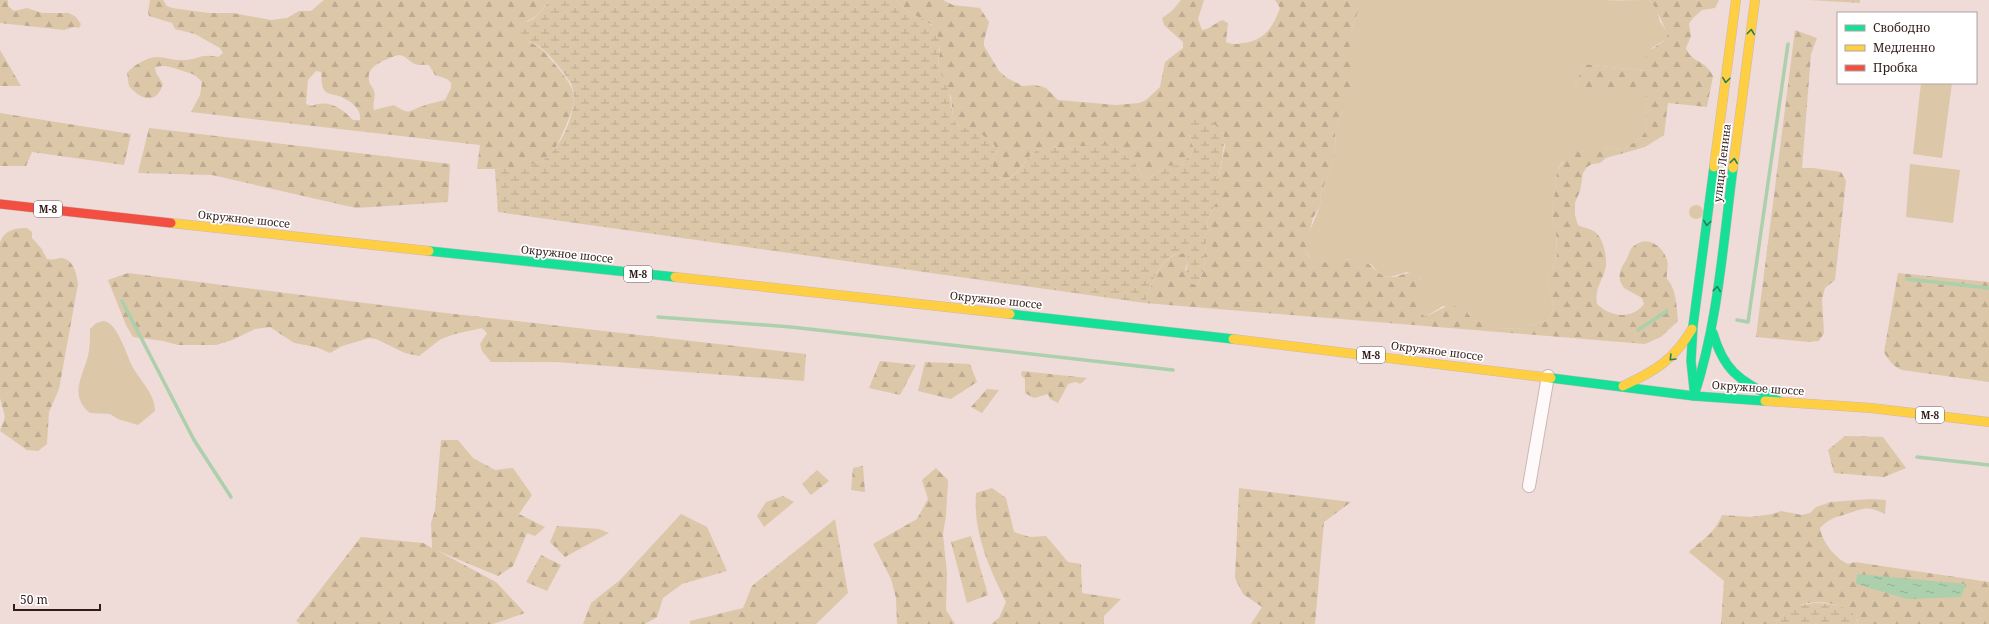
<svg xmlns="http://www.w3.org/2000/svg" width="1989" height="624" viewBox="0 0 1989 624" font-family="'Noto Serif',serif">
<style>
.grass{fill:#dcc7a9}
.forest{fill:url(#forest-firs);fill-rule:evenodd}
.wetland{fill:url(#wetland-marsh)}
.water{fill:url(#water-ripples)}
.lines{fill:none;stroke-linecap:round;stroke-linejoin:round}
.stream{stroke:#accfac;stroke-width:3.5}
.street-casing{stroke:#ccb8b5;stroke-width:14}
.fast-casing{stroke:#ccb8b5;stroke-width:10}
.slow-casing{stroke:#ccb8b5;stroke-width:10}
.jam-casing{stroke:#ccb8b5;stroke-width:10}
.street{stroke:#fdfaf9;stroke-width:12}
.fast{stroke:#16e098;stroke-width:9}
.slow{stroke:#ffcf43;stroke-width:9}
.jam{stroke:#f24e42;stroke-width:9}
.oneway{stroke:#247e58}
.labels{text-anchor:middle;stroke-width:3.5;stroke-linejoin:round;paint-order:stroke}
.shield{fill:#fff;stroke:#70605e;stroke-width:1}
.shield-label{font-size:10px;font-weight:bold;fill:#321c19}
.street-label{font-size:11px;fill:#321c19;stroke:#fff}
</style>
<defs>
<pattern id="forest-firs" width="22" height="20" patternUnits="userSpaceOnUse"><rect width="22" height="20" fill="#dcc7a9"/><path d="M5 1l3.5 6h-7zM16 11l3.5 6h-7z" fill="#bdaa91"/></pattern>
<pattern id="wetland-marsh" width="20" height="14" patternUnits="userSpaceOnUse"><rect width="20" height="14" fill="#dcc7a9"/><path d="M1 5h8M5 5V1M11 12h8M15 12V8" fill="none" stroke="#bdaa91"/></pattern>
<pattern id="water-ripples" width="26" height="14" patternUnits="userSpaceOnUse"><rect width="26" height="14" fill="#accfac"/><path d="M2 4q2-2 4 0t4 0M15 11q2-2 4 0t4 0" fill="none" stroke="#94b193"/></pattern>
</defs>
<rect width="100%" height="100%" fill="#efdbd8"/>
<g class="grass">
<path d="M1358 0H1602C1619 1 1633 0 1649 0L1657 9 1660 22 1668 33 1666 39 1652 48 1646 71 1584 64 1574 89H1648L1646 102 1647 128 1641 138 1627 147 1622 149 1605 147 1592 150H1581L1562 162 1557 172 1552 216 1556 229 1557 256 1547 281 1554 307 1550 318 1545 321 1517 329 1500 328 1471 319 1469 313 1443 306 1425 317 1417 309 1422 279 1407 272 1390 277 1384 276 1379 274 1372 265 1360 260 1348 259 1334 263 1317 262 1312 260 1305 251 1309 233 1320 206 1321 193 1330 170 1336 146 1335 133 1343 109 1349 36 1358 12Z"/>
<path d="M1921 83H1952L1942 158 1913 154Z"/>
<path d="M1910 164 1960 170 1953 223 1906 217Z"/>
<circle cx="1696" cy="212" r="7"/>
<path d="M104 321C117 323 126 353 131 364 139 380 155 393 155 411L138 425 118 419 110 414 90 413C67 394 85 374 89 351 90 344 90 336 90 329L96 323Z"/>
</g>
<g class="forest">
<path d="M0 0H8V6L14 11 27 8 42 13H69L76 17 81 24 79 28 74 27 64 30 0 23Z"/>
<path d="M150 0H163L167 6 172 8 208 13H233L271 20 287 18 299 11H311L324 0H549C543 9 537 17 527 21L528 42C540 45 545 53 553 62 577 90 579 96 564 130 559 141 556 150 546 158 529 170 498 169 477 169L480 145 191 112 200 95 202 82C192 71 189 74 177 69 167 66 165 65 155 67L156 73 163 84C156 106 140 99 129 86L127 73C133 66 147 57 157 57 165 57 174 61 185 60 200 59 200 53 218 57L223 53 220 48 195 34 175 29 172 23 149 16 148 12ZM398 55C406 55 408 61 415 64 420 66 424 64 429 65L435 75 447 79 451 83V88L445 100C438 102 430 103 423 106 407 111 411 116 394 105L374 110C372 103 376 98 374 91 373 87 369 84 369 80 366 65 387 59 398 55ZM316 71 321 72C322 78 321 85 324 90 328 95 334 94 339 96 349 100 362 108 360 120H353C342 108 327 99 312 106L306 104 308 80Z"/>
<path d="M896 0H943L953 5 980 8 989 22 984 41V46L999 71 1007 78 1023 86 1035 85 1046 88 1058 100 1116 105 1139 103 1146 100 1160 87 1165 62 1183 48V42L1164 25 1162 18 1172 11 1181 0H1204L1198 19 1202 30C1210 29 1215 23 1222 20L1228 23 1226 42C1232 45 1237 44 1244 43 1265 40 1273 27 1280 8L1275 0H1358V12L1349 36 1352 83 1335 133 1336 146 1330 170 1321 193 1320 206 1313 218 1305 251C1317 273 1343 255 1361 260 1373 264 1375 273 1384 276 1401 282 1407 262 1425 283L1426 289 1421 293 1417 309 1425 317 1449 305 1465 309 1472 319 1500 328 1517 329 1545 321 1550 318 1554 307 1547 281 1557 256 1556 229 1552 216 1557 172 1566 157 1575 151 1605 147 1622 149 1627 147 1641 138 1647 128 1646 102 1647 89H1574L1584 64 1646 71C1643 50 1653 50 1666 39L1668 33C1660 22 1659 9 1649 0H1719L1715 8 1702 10 1692 19 1689 24 1691 36 1686 48C1691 63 1705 59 1713 76L1707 107 1668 103 1664 135 1645 147 1606 158 1600 163 1592 164 1587 167 1583 173 1580 191 1575 203V216L1578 225C1583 228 1590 228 1595 232 1603 237 1607 257 1606 266 1603 281 1594 288 1597 304 1610 317 1632 320 1644 304L1642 298 1624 288C1616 277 1620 270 1626 260 1628 257 1629 252 1631 249 1644 234 1662 244 1667 260 1669 266 1666 272 1667 279 1676 288 1677 308 1678 321L1661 337 1645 344 1145 303C1153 282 1160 252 1187 253L1189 258 1185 270 1198 285 1204 268 1208 218 1219 198V176L1225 145 1223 133 1213 124 1190 134 1194 151 1180 165 1167 166 1150 177 1143 178 1134 161 1111 145 1071 147 1064 150C1060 149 1056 146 1052 146 1030 143 1023 175 1004 180 987 171 994 162 995 146 985 137 975 127 961 128L956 124 953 116 951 97 938 67 940 49 932 25 907 11Z"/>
<path d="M1809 0H1860V3Z"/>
<path d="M1795 30 1817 38 1811 54 1802 168H1813L1841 172 1846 181 1835 280 1825 288 1822 299 1824 333 1819 341 1809 342 1756 337Z"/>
<path d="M0 50 21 86H0Z"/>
<path d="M0 113 131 134 124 165 32 152 26 166H0Z"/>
<path d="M149 128 450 164 448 202 356 208 212 175 138 173Z"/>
<path d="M27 228 32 232V238L41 248 47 259C53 260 55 259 60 258 73 257 77 275 78 284L59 389 49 412 47 444 38 451 27 450 0 431 5 417 0 398V243C4 230 15 228 27 228Z"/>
<path d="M128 273 437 312 806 354 804 381 556 362H491L482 351 480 344 487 333 482 328 455 334 441 339 419 356 405 353 376 339 369 338 342 346 330 353 316 347 294 343 270 327 255 329 232 340 216 345H178L163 341 133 337 126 325 108 280Z"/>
<path d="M1898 273 1989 282V382L1902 370C1893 366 1889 361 1884 352Z"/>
<path d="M880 361 916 365 900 395 869 388Z"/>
<path d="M925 362 970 364 977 382 951 399 918 391Z"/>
<path d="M1022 371 1087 378 1080 384 1076 382 1068 384 1058 403 1050 399 1048 394 1034 398 1025 393V379L1021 375Z"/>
<path d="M987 389 999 390 982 413 971 407Z"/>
<path d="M1845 436 1883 437 1906 468 1884 477 1834 473 1828 450Z"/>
<path d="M441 440H458L473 458 495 470 513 468 532 495 519 514 545 527 535 536 527 533 513 566 498 576 438 551 496 582 525 613 493 624H300L296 621 361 537 423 543 432 548 431 523 435 510Z"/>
<path d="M863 466 865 492 851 490 853 468Z"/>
<path d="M936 468 948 480 946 516 943 534 947 573 946 610 955 624H897L896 598 891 579 873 544 917 519 928 499 922 480Z"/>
<path d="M817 470 829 481 811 495 802 484Z"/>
<path d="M992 488 1006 498 1014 532 1030 537 1046 536 1068 562 1081 564 1082 593 1121 599 1104 616V624H991L999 618 1006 602C989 567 973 533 976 493Z"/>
<path d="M1239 488 1351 502 1324 522 1315 624H1251L1262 607 1243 594 1235 578Z"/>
<path d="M783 496 794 502 764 527 757 516 766 502Z"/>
<path d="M1871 499 1886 500 1885 514C1867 506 1867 508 1849 513 1837 517 1829 518 1820 528 1822 542 1835 558 1848 564L1855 562 1989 582V624H1858V620C1853 616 1848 610 1843 608 1823 597 1786 602 1776 624H1721L1724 581 1689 552C1704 538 1714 534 1722 515L1751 517 1773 514 1781 511 1802 515 1810 513 1816 507 1831 502Z"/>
<path d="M681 514 707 527 727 571 682 584 663 598 657 617 645 624H583L591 603 620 580Z"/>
<path d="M835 519 848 593 816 624H690V621L743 608 752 586Z"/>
<path d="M557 526 599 529 609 533 565 557 550 542Z"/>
<path d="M971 536 988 595 967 603 951 542Z"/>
<path d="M541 555 561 565 547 591 526 582Z"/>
</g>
<g class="wetland">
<path d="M549 0H896L907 11 926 21 936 30 940 42 938 67 949 91 953 116 956 124 961 128H975L995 146C994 162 987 171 1004 180 1023 176 1030 142 1052 146 1056 146 1060 149 1064 150L1071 147 1104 144 1111 145 1134 161 1143 178 1150 177 1167 166 1180 165 1194 151 1190 134V122L1195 117 1202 116C1211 121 1222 128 1225 139L1219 176V198L1208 218 1204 268 1198 285C1176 284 1192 264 1187 253 1160 251 1153 282 1145 303L498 212 495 169C511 168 529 167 543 160 562 149 582 102 570 82 564 72 549 54 540 47 532 41 523 42 515 36 518 24 525 24 534 18 540 13 545 7 549 0Z"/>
<path d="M1816 603C1830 603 1856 606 1858 624H1776C1784 606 1798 605 1816 603Z"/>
</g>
<path class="water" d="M1857 574 1966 584 1961 597 1907 599 1856 584Z"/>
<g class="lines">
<g class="stream">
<path d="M1907 279 1989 288"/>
<path d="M122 301 194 440 231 497"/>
<path d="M658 317 791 327 1173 370"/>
<path d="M1737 320 1748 322 1788 44"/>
<path d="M1638 330 1667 311"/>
<path d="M1917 457 1989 465"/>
</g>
<defs>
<path id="street" d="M1529 486 1548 376"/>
<g id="fast">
<path d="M429 251 675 277"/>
<path d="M1010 314 1233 339"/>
<path d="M1713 333C1725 375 1743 381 1779 401"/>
<path d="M1551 378 1694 396 1765 401"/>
<path d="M1694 389 1691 361 1693 326 1714 167"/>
<path d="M1694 396C1718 323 1723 244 1733 168"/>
</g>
<g id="slow">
<path d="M1714 167 1736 0"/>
<path d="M1733 168 1755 0"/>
<path d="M171 223 429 251"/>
<path d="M675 277 1010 314"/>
<path d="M1233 339 1551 378"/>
<path d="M1623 386C1655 371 1674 360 1692 329"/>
<path d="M1765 401 1871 408 1989 422"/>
</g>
<path id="jam" d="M0 204 171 223"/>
</defs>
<use href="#street" class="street-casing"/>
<use href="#fast" class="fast-casing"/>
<use href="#slow" class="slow-casing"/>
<use href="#jam" class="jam-casing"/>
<use href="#street" class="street"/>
<use href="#fast" class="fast"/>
<use href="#slow" class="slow"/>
<use href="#jam" class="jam"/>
</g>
<defs><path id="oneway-chevron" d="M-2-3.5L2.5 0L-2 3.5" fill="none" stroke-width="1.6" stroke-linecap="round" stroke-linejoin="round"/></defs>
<g class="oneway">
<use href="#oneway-chevron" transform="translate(1751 32) rotate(-83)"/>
<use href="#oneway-chevron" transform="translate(1726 80) rotate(97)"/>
<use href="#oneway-chevron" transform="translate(1734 161) rotate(-83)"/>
<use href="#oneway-chevron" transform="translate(1707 223) rotate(98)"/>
<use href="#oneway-chevron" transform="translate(1717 289) rotate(-83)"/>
<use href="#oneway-chevron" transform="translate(1672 358) rotate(134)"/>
</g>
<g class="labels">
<g class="shield">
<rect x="34" y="201" width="28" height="16" rx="3"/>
<rect x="624" y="266" width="28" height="16" rx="3"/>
<rect x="1357" y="347" width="28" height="16" rx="3"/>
<rect x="1916" y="407" width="28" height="16" rx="3"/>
</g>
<g class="shield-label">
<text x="48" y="213">М-8</text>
<text x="638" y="278">М-8</text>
<text x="1371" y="359">М-8</text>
<text x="1930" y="419">М-8</text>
</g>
<g class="street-label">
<text transform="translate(1722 163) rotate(-83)" y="4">улица Ленина</text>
<text transform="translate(244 219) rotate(6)" y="4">Окружное шоссе</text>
<text transform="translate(567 254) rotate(6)" y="4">Окружное шоссе</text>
<text transform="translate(996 300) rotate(6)" y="4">Окружное шоссе</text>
<text transform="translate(1437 351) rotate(7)" y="4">Окружное шоссе</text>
<text transform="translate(1758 388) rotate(4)" y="4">Окружное шоссе</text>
</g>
</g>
<rect x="1837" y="12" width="140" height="72" fill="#ffffff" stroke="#ada4a3"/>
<rect x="1845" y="25" width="20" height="6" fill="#16e098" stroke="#ada4a3"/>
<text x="1873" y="32" font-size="12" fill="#321c19">Свободно</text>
<rect x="1845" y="45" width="20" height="6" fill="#ffcf43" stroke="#ada4a3"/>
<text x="1873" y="52" font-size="12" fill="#321c19">Медленно</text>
<rect x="1845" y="65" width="20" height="6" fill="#f24e42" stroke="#ada4a3"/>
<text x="1873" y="72" font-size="12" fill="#321c19">Пробка</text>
<path d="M14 604v6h86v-6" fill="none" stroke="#321c19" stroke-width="2"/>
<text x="20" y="604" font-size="12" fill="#321c19" stroke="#ffffff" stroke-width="3" paint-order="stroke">50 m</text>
</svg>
